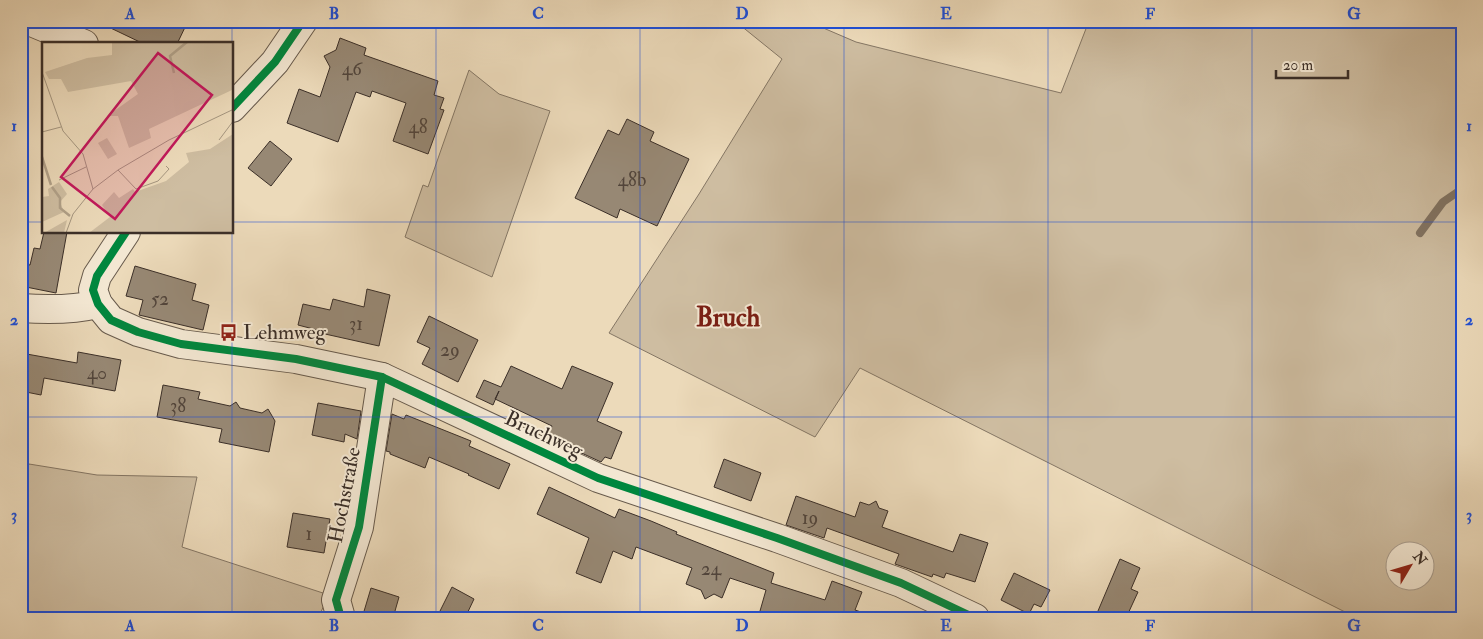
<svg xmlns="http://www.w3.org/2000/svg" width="1483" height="639" viewBox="0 0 1483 639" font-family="'IM FELL Double Pica',serif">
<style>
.green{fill:#cebda1;stroke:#847664;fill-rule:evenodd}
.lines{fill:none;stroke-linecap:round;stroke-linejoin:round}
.stream{stroke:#817362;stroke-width:8}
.building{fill:#978874;stroke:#3b2f28}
.minor-casing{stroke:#675a4c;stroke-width:30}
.minor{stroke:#f3e7d2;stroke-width:28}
.cycleway-casing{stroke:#f3e7d2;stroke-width:11}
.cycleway{stroke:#00873e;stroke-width:8}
.grid{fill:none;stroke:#1d4ed8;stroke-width:1;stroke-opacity:0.55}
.labels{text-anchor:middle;stroke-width:4;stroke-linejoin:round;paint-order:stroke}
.number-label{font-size:19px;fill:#52453b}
.poi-label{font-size:21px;fill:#3b2f28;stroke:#f3e7d2;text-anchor:start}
.street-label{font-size:21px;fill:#3b2f28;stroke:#f3e7d2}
.district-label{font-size:26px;font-weight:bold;fill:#7a1f14;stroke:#f3e7d2}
.inset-river{fill:none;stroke:#b0a088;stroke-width:2.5}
.inset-road{fill:none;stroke:#a59680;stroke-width:1}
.view{fill:#c2185b;fill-opacity:0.15;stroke:#c2185b;stroke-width:2.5}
.inset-edge{fill:none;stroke:#3b2f28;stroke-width:2.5}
.neatline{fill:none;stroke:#1d4ed8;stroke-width:2}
.grid-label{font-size:16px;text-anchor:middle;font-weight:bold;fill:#1d4ed8}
</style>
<rect width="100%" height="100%" fill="#ecdaba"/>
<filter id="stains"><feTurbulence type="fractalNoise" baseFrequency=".004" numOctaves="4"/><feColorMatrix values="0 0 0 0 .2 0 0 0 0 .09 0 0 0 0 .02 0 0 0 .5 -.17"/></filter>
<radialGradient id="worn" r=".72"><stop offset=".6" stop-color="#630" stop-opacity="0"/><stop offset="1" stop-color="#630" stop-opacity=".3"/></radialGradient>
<g class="green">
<path d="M735 21H807L856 42 1061 93 1089 21H1462V618H1357L860 368 815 437 609 333 699 194 782 59ZM1396 552H1426V582H1396Z"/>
<path d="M469 70 499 94 550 111 492 277 405 237 423 185 428 187Z"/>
<path d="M29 464 97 475 197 477 182 547 329 595 318 618H21V488Z"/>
</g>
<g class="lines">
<path class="stream" d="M1420 233 1443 202 1462 189"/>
</g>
<g class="building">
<path d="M96 21H188L177 44H144Z"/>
<path d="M340 38 366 48 364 55 438 81 434 95 444 98 440 109 444 110 428 154 393 141 406 103 372 91 370 97 356 92 338 142 287 123 299 89 320 97 330 67 324 56 336 50Z"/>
<path d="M627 119 654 132 650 141 689 159 657 226 620 209 617 218 575 198 608 130 619 135Z"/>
<path d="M270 141 292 159 271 186 248 168Z"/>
<path d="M44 232H67L56 293 21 286V264L30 265 34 248 40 249Z"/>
<path d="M135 266 196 284 192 300 209 305 203 330 139 315 143 300 126 296Z"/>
<path d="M367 289 390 295 379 346 325 334V332L298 325 303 304 330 310 333 299 364 307Z"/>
<path d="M429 316 478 340 458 382 422 364 430 348 417 342Z"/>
<path d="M78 352 121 360 115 391 44 378 41 395 21 391V353L77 363Z"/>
<path d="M511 366 562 389 572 366 613 383 597 421 622 432 611 459 605 457 601 462 547 437 552 426 495 399 499 391 493 405 476 397 484 380 501 387Z"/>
<path d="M163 385 200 392 198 399 230 406 236 402 240 408 262 413 268 409 275 421 269 452 219 442 222 429 157 417Z"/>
<path d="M318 403 361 411 357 439 345 434 344 442 312 435Z"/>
<path d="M392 414 404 419 406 415 471 441 469 446 510 464 499 489 468 475 469 474 429 457 425 468 390 454V452L386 451Z"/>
<path d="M724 459 761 473 751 501 714 487Z"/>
<path d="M549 487 615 518 619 509 651 521 677 532 676 534 774 573 771 583 825 600 832 581 862 592 855 610 867 614 866 618H758L766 590 730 578 722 598 714 594 705 599 701 590 686 584 692 568 636 547 632 559 613 551 601 583 576 573 589 538 537 514Z"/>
<path d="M796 496 855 517 860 502 869 505 876 501 879 508 888 511 882 527 953 552 960 534 988 543 975 582 946 573 944 578 933 574 932 577 895 564 899 554 827 528 824 538 786 525Z"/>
<path d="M293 513 330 519 324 553 287 547Z"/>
<path d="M1120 559 1140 568 1131 589 1138 592 1126 618H1095Z"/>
<path d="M1014 573 1050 590 1041 607 1034 604 1029 614 1001 600Z"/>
<path d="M452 587 474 599 465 618H454L440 611Z"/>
<path d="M371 588 399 597 393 618H362Z"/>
</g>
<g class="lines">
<defs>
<g id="minor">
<path d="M29 21 84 44"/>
<path d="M232 108 275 62 303 21"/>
<path d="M126 232 97 276 93 290 98 304 111 320 138 332 181 344 296 359 382 377 598 478 777 538 901 583 975 618"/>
<path d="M21 308C47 310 73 310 98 304"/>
<path d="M341 618 336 600 359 527 382 377"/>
</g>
</defs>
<use href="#minor" class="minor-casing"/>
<use href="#minor" class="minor"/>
<defs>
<g id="cycleway">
<path d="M232 108 275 62 303 21"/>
<path d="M126 232 97 276 93 290 98 304 111 320 138 332 181 344 296 359 382 377 598 478 777 538 901 583 975 618"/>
<path d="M341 618 336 600 359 527 382 377"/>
</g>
</defs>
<use href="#cycleway" class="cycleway-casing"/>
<use href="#cycleway" class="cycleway"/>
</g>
<path class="grid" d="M232 21V44M436 21V618M640 21V618M844 21V618M1048 21V618M1252 21V618M21 222H44M232 222H1462M232 232V618M21 417H1462"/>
<defs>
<symbol id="bus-bare" viewBox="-9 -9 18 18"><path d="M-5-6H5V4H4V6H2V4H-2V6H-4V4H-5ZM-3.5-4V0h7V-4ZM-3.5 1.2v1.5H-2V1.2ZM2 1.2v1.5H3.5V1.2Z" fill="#8f2418" stroke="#f3e7d2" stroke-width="2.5" paint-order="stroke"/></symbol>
</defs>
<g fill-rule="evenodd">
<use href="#bus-bare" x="216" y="320" width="25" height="25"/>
</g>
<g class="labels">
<g class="number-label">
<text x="352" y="75">46</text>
<text x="418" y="133">48</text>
<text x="632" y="186">48b</text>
<text x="160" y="305">52</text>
<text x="356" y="330">31</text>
<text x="450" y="356">29</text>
<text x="97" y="379">40</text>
<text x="178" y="412">38</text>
<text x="810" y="524">19</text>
<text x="309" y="540">1</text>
<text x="711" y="575">24</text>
</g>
<g class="poi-label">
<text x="243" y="339">Lehmweg</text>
</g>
<g class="street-label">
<text transform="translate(544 434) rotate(25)" y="7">Bruchweg</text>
<text transform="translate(344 495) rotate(-79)" y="7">Hochstraße</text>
</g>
<g class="district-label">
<text x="728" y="326">Bruch</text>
</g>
</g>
<g transform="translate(42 42)">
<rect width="191" height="191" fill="#ecdaba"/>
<path d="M70 0H191V50L190 48 107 87 109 96 87 106 76 74H65L96 52 89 39 26 50 19 37H7L3 30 45 16 70 13ZM191 92V191H47L68 175 60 163 72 150 77 156 91 147 93 150 124 139 147 120 144 111 168 107ZM65 96 75 112 66 117 56 101ZM17 140 25 152 18 160 22 170 0 180V191V155L7 154 6 147ZM25 178 22 191H2Z" fill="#cebda1"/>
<path class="inset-river" d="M132 31 128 14 145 0M0 115 9 143M10 145 18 156V166L28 174"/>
<path class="inset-road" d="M0 30 21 89 41 112 51 147M0 90 19 85M177 98 192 78M76 128 94 147 116 139 127 127 124 124M17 138 44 125M24 191 31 172 51 147 76 128 127 98 192 67"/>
<path class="view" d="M116 11 170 53 73 177 19 135Z"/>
<rect width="191" height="191" class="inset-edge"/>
</g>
<rect width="1483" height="639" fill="none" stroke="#ecdaba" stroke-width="55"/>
<g transform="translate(1410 566) rotate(52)"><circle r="24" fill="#f3e7d2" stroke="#a99d8e"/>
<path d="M0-4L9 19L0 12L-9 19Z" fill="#8f2418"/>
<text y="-8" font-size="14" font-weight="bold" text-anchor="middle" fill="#3b2f28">N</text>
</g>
<path d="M1276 70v8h72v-8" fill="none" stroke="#3b2f28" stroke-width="2.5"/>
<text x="1283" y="70" font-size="15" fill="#3b2f28" stroke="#f3e7d2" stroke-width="4" paint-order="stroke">20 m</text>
<rect x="28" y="28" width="1428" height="584" class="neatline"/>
<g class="grid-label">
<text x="130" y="19">A</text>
<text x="334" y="19">B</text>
<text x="538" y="19">C</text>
<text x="742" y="19">D</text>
<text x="946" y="19">E</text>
<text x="1150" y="19">F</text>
<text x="1354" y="19">G</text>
<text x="14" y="131">1</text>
<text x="1469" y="131">1</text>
<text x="14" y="325">2</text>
<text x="1469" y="325">2</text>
<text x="14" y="520">3</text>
<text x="1469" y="520">3</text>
<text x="130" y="631">A</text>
<text x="334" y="631">B</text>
<text x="538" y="631">C</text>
<text x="742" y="631">D</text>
<text x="946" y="631">E</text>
<text x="1150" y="631">F</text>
<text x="1354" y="631">G</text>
</g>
<rect width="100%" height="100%" filter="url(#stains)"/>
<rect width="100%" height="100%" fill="url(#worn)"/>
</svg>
